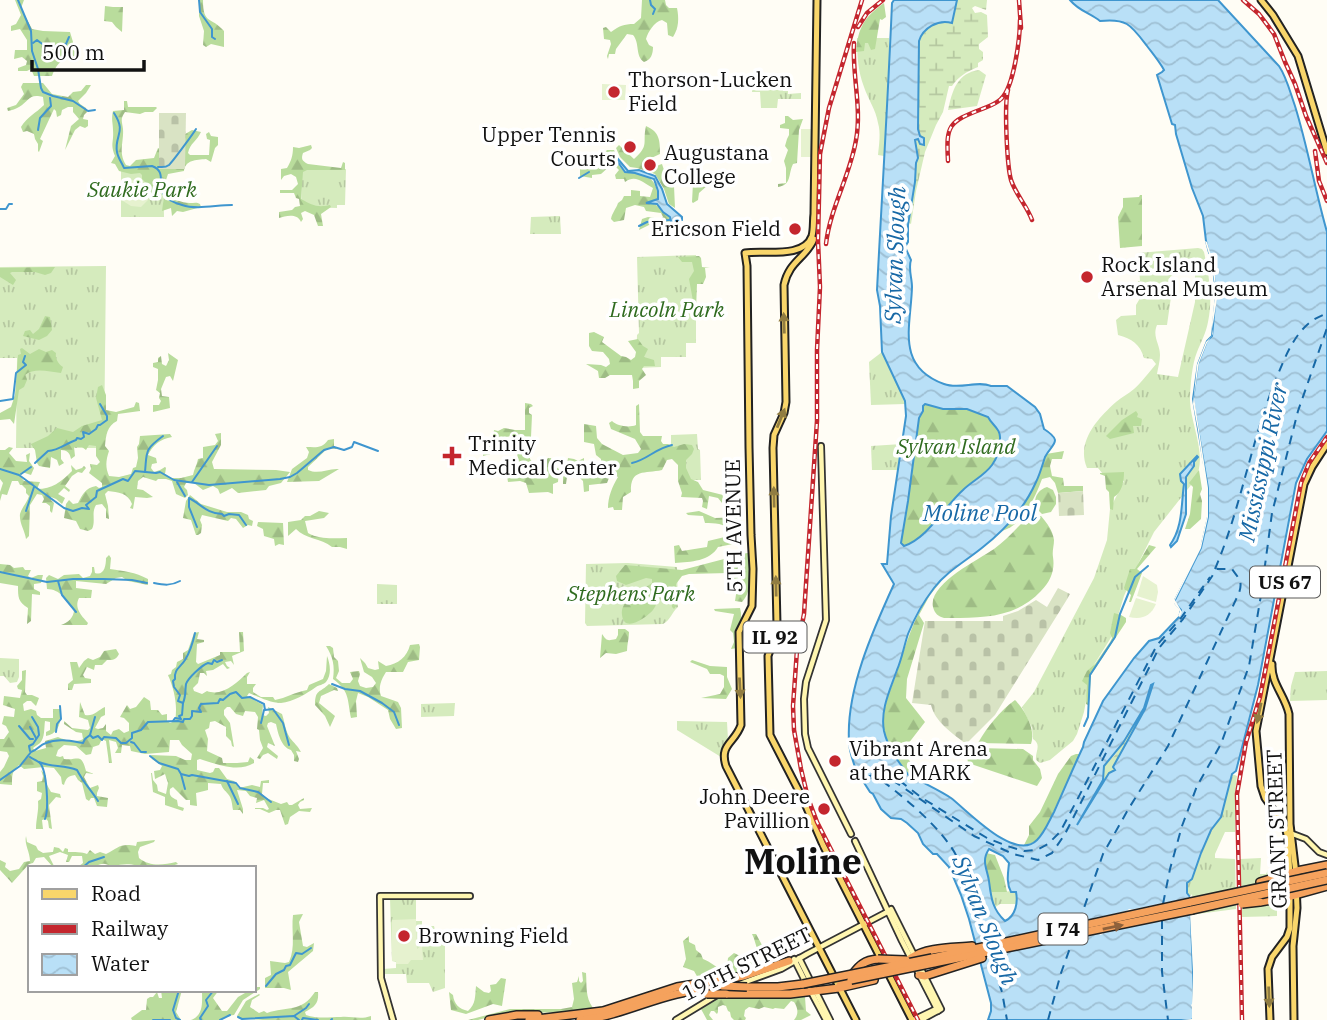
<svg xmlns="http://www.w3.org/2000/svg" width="1327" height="1020" viewBox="0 0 1327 1020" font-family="'IBM Plex Serif',serif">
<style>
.grass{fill:url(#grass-tufts);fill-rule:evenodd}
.forest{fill:url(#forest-firs)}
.wetland{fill:url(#wetland-marsh)}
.cemetery{fill:url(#cemetery-stones)}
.pitch{fill:#e6f2cf}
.water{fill:url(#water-waves);stroke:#3f96cf;stroke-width:2;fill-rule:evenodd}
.pier{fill:#fffdf5}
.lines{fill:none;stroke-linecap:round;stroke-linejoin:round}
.stream{stroke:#3f96cf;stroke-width:2}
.ferry{stroke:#1768a6;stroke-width:2;stroke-dasharray:9 7;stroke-linecap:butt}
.secondary-casing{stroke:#333;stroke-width:8}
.primary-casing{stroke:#222;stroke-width:9}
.highway-casing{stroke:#222;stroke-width:10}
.secondary{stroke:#fff6b0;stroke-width:4.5}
.primary{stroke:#f9d66b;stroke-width:5}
.highway{stroke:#f5a25d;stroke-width:7}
.rail-casing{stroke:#c4262e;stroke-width:4.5}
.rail{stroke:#fff;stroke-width:2;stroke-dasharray:5;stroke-linecap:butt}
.highway-bridge-casing{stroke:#222;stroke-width:10;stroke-linecap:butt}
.highway-bridge{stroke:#f5a25d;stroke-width:7}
.oneway{fill:#917d42}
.oneway2{fill:#8e613b}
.poi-dot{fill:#c4262e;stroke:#fff;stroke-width:2.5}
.labels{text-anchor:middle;stroke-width:7;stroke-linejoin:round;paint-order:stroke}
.shield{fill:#fff;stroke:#585858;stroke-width:2}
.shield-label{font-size:19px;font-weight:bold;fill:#111}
.poi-label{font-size:21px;fill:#111;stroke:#fff;text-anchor:start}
.park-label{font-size:21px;font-style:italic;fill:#2f6b1f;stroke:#fff}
.street-label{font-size:21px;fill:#111;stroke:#fff}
.water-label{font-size:23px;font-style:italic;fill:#1768a6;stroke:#fff}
.town-label{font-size:35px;font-weight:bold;fill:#111;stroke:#fff}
</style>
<defs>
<pattern id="grass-tufts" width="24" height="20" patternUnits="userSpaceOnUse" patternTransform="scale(1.75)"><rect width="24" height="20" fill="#d5ebbd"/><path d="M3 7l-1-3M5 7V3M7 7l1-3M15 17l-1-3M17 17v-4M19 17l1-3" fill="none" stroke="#b6c8a1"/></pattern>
<pattern id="forest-firs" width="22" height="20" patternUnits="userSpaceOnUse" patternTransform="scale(1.75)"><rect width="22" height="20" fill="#b9dc9c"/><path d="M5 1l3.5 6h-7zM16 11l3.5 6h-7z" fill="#9ebc85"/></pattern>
<pattern id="wetland-marsh" width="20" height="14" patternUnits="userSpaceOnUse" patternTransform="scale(1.75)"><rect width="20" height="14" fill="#d5ebbd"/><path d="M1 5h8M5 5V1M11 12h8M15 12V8" fill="none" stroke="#b6c8a1"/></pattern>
<pattern id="cemetery-stones" width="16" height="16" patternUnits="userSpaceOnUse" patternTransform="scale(1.75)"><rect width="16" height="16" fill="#d9e3c4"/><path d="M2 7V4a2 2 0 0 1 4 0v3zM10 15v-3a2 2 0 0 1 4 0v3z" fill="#b9c2a7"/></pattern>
<pattern id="water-waves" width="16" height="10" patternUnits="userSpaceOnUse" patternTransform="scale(1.75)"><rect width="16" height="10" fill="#b9e0f7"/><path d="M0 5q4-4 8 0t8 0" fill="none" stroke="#9ebfd3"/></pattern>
</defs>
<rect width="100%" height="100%" fill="#fffdf5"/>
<g class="grass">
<path d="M857 38H889V80L884 156 878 155C879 145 881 133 878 123 876 110 868 99 864 87 858 71 857 56 857 38Z"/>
<path d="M782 79 783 91H788V94L801 93V99H778L777 108H761L760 92H752V80Z"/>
<path d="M121 169H163L164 217H121Z"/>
<path d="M302 169H346L345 205H337V208L301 207Z"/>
<path d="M560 216 561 234H530L531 217Z"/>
<path d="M1198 248 1202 249 1204 252C1209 275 1213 298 1208 322 1206 333 1201 342 1197 352 1192 364 1190 387 1190 401 1191 426 1208 456 1195 480L1154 532 1139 562 1124 596 1112 636 1092 668 1084 712 1077 734 1073 741 1062 750 1050 760 1040 763 1036 760C1035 751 1042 745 1033 739L1032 728 1022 707 1034 692 1094 578 1107 540 1110 509 1124 481 1103 474 1098 468H1087C1076 442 1097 419 1116 402 1122 397 1128 394 1134 389 1140 384 1150 371 1156 364L1152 359 1144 358C1140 344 1132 339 1118 335L1116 320 1121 316 1136 315V305L1139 300 1138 281H1140L1138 253ZM1189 270 1195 274V302L1178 377 1157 374C1158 368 1160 361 1160 355 1160 344 1152 337 1157 325H1167L1171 297 1170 277 1178 271Z"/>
<path d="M696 255V343H686V357H661V367L636 368 637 335 639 333 637 257Z"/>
<path d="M106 266 104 448H16L17 358H0V267Z"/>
<path d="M882 352 895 377 905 404 871 405 869 362Z"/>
<path d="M697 434 698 449 700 450 701 480H690L671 451V435Z"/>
<path d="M902 444 898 470H872L871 446Z"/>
<path d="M628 563 677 567 678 607C672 612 670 621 663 624L587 626 585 623 586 564Z"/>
<path d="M377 584 397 585V604H377Z"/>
<path d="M0 658 19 659V677L17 682 10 683 4 676H0Z"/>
<path d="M1327 671V700L1290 701 1291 686 1295 672Z"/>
<path d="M455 703 454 716 421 717V704Z"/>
<path d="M677 721 727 722 728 740 722 749 721 757 677 730Z"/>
<path d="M1232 774 1237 776 1235 793V832H1225L1215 854V858L1235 859 1236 909 1190 915 1187 883 1191 880 1211 830 1221 817Z"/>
<path d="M1261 858 1260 874H1266L1268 870 1280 869V873L1284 877 1285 894 1259 900 1262 906 1277 902V916L1241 917 1240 859Z"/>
<path d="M989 890 996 892 1016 891V905L1015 904H1000L994 908Z"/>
<path d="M390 898H416V921H422V926H434L435 930H445V988L433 992 429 983H407L406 974H383V969L396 968V962L392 961Z"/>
</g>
<g class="forest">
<path d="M15 0H24L21 8 32 29 43 31 70 32 73 42V50L79 53V56C64 57 57 62 52 76H34L31 69 27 71H18V68L26 65 27 61 22 57 14 59 15 50H27V40L20 29 11 31V26L16 24 21 15Z"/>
<path d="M199 0H203C203 25 211 16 224 31V47L211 44 206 47 203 45 204 31 199 16Z"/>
<path d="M642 0H665L666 5 669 8H677C679 18 679 28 673 37L668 35 667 23 662 20C654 22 648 32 646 39L649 45 653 47C653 54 651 60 644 62 635 56 640 43 633 35L627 34 616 49 615 54H609L608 59 607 56 611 44 610 40 604 39 603 28 606 27 611 32C619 26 624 24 634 24L641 18Z"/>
<path d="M884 3 886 17 882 20 880 19 875 49 871 50 868 43H865L864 51 856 52C858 28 864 17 884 3Z"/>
<path d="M105 6 113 7H123L122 32 116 27 112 22 104 21Z"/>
<path d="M23 83H43L52 94 68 97 73 92 81 91 86 85H91L86 93 78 101 80 104 86 108 87 112 84 115 83 119 88 120V126L85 128 80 126 75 130 65 150 71 126 79 119 73 112V107H68L62 110 61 115 57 117 56 111 54 109 40 139 43 141 39 152 38 151V144L35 139 34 134 27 131 23 132 21 127C27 117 36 113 44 105L43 97C29 93 29 101 19 107 16 109 12 110 8 111L7 108 16 105 24 94 21 87Z"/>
<path d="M124 101H127L128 107H156L157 108 153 112H145L140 114 125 112C120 119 122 121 123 129 124 142 118 152 126 165L130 166 136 160 154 158 158 148 160 149 192 130 201 132C197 141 190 143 188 153L190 155H209L210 140 207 139 206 134 209 132 211 136 218 137V145L215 148 211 162 206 159C196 160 185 160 184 171L168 174 165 183V191L158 195 159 190 154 189 152 195H150V187L142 179V175L140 173 131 174 119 171 115 164 111 163 115 156C110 143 114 143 113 130 113 123 111 119 113 111L124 110Z"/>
<path d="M785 116H788L793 120 803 119 799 130 797 163 793 164C788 174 792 185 778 187V184L786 183V168L784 161 788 150 785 146 787 139 789 135V129L780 128V125L785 123Z"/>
<path d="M646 126C660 132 660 141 660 154L647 160 646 166 650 168 662 164 666 176 670 179 674 186 675 208 669 204 664 189 655 174 637 168 630 167 620 157 616 148 619 145 634 159C650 145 642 143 646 126Z"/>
<path d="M311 145 312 148 310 150 303 153C301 159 302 161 308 164L341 168 343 162 345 163V170H307L303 172 301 199C312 205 317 208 330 205L331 207 321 214 323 226H318L314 215 305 211 301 213 303 219 301 222C297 213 286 216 279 218V212L292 210 295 207 300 206 299 199 296 198 294 193H280V190H292L298 184 296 177 291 174 284 176 281 180V169L287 168C291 161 293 156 293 147L299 148Z"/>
<path d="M607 150H614L618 158 617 163 625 173C645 173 657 176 658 199L646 203C649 204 652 203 654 204 658 205 666 215 670 218V222L649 225 639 230 642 219 648 217 661 219 663 217 661 213 646 211 644 207 635 205 626 208 624 220 614 222 611 219C612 213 616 209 618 203L622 200 624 196H631V190L640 191V196L650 197 653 188C643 183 636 174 625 182L624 179H616L615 175 619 170 615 166 611 165 601 174 592 175V178L580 176V167H588L589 164 593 165Z"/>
<path d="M724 171 734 172V179L712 178 711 181 708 182V185L699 193 698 200 693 203 692 202 693 183 697 182 700 175Z"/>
<path d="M1140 195H1142V246L1120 248 1118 217 1123 207V198L1139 197Z"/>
<path d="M164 196C173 198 181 203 190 203 194 203 197 202 200 204L201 207 183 212 177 211 172 216 171 208 162 211Z"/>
<path d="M699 256 701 258 702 267 710 268H705L706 277 703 284H697L696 310 695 312 689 279 694 271 692 262H682L678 257Z"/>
<path d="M55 267 51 273 45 275 35 272H12L10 273 16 280 13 285 0 277V268Z"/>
<path d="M45 316 50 317 52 330 47 336 39 340 23 336 25 331 30 330 33 334 39 329Z"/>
<path d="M594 332 604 337 602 342 621 356 626 357 631 360 635 357 636 352 628 341 638 339 643 346 648 349 644 357 654 360 655 366H644L642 369 646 375 639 381V388L633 389V381L632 375H610L605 378H599L598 371 586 364 601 365 606 367 610 364 609 359 603 352 592 351 589 346V333Z"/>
<path d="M22 348 30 354 39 349 46 352 52 350 56 353C55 358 58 364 63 367L61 373C49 372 35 367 25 375L27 380 24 387 19 390 14 424 10 419 0 420V413L11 407 15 395 18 355 21 354 20 349Z"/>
<path d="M168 353 178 360 173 381 170 376 166 377 161 389 162 396 169 397 170 408 153 412V405H159L161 401 159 398 160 393 156 390 158 380V369L153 367V363L158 362V358L161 356 162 364 166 366 169 360Z"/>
<path d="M102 385 106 395V410L116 412 134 407 136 402 139 403 140 411 118 414 117 421C107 426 106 435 105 446L109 451C106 460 105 467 109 476L119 477 131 474 133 468 136 467 138 458 137 447 139 444 140 436 170 434 172 437C160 439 153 445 148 455L156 458 157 463 152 464 151 468 154 472 160 470 165 467 166 468 165 474 171 478H181L193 475C194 469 197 465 198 459L203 458V447L215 445 218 441 215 434 221 433V445L212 462 214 469 276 470 290 472 281 483 269 486 266 490 238 493 232 488 220 494 218 489 213 486 203 490 194 483H186L184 487 187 490 188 495 185 498 176 494 172 481 166 479H158L156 481 143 477 138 481 137 489 143 490 153 497 147 498 135 497 133 509 130 508 132 504C128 493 118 492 108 491L105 494 108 506 109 519 106 518V509L102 504 96 505C91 513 96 521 92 529L88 531 80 529 76 521 64 518 66 504 69 500 73 504 78 503C83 494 85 488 96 486L99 488 102 487V483L89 473 91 469 90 464 97 465 100 462 96 456V446L89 445 86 450 82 447H74L75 456 71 459C70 453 67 450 61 450V459L64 463 59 466 57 460 51 457 50 468 39 466 37 463 35 450 31 444 48 436 57 428 73 432 82 426 102 420 96 398 98 387Z"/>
<path d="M525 403 531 404 533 406 529 408V413L532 415 530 459 533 463H544L548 458H551L553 465 559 469 558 482 553 484V494L548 492 529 493 526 483 520 481 508 482 507 476 511 471 521 468 523 465 519 462 517 454 521 447 523 439C504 432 503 439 494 453L483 456V446L487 445 493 438 494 430 498 431 504 428 515 430H525Z"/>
<path d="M639 404 640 432 643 436H662L661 441 663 444H668L674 447 684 444 692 445 694 449 692 454 686 460V468L691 479 698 482 703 490 723 495 722 503 718 498 709 496 707 509 702 507 703 501 702 498 681 497 682 493 678 481V465L672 459 667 460 662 470C645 474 630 468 631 492L623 497 622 510H614L613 507 608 508C608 497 612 487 618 477L616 476 609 478 607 483 589 485V491L584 492 583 481 580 478 567 477 566 484H563V466L567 464 568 458 574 459 578 461 584 458V464L587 467 598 469 601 466V459L596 455 594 444 584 442V424L596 426 597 438 602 444 623 455 638 453 641 449 635 439 611 429 609 423 612 421C617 426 629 428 636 425V406Z"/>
<path d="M925 404 943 409H967L988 417C992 425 1001 429 1000 439 1000 448 997 458 992 465 984 476 972 481 963 490 945 506 928 539 904 546L901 543 908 501 919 417 921 415 923 406Z"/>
<path d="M1136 411 1138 414 1137 417 1142 419 1141 426H1133L1134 433 1110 439 1106 436 1122 420Z"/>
<path d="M334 439V446L337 449 328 448 308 467V470C319 475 328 468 339 469L319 481 287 482 292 469 307 458 309 452 306 447C315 447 322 449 328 440Z"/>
<path d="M9 447 13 448 9 453 16 461 27 462 26 455 30 453 29 461 34 468 31 475 22 472 20 476 24 481 40 482 37 489C52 489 61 482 72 471L71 465 76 470 82 468 84 466 86 468 82 473 78 472 72 476 65 486 70 490 69 492 64 488 58 494 65 498 62 504 56 499 51 497V500L54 503 52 513 50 511V506L46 503H42L44 499 42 495 37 494 30 505 29 536 26 539C25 531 19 523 20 514 22 507 27 503 29 496L26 493V489L22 485H20L18 481H12L7 495 2 494 0 501V492L3 483 0 479V450H5Z"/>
<path d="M1064 451 1062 459H1052L1050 466 1052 476 1063 478 1064 486H1083V491L1058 493 1055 483 1050 477 1042 479C1035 498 1023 525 1002 531 1023 508 1037 484 1046 454Z"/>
<path d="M1199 470 1202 489 1200 494 1202 501 1201 519 1190 529H1185L1190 514 1193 487 1189 483Z"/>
<path d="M1124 472C1124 482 1122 492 1114 497L1113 510 1110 509 1109 492 1106 489 1105 476 1100 474V473Z"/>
<path d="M1047 487 1053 490 1056 497V504L1051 512 1042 514 1036 508C1033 499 1037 490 1047 487Z"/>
<path d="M190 495 201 504 227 512H241L248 515 249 519 253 521 252 526 248 525 243 528 236 519 231 518 228 521 202 515 200 520 202 525 201 533 198 535H196L191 520 183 518 186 501Z"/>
<path d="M319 511 329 513 324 518 305 521 308 533C320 540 334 538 347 538V549L340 547H332C321 538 305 539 296 529L288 536V522L301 520 305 516H310Z"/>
<path d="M699 511 715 518 741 517 742 537 738 543 718 547C710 561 691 562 675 563L674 546 679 545 682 551 707 547 708 541 729 536 731 531C724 523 715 523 705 523L703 516 688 515 686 513Z"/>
<path d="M1037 516H1041C1047 523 1053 531 1054 540 1054 546 1052 551 1053 557 1055 570 1051 581 1041 591 1015 619 980 618 944 618 938 616 935 614 933 607 928 584 978 560 994 549 1004 542 1013 532 1022 523L1026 525Z"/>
<path d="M258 522 283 523 284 545 279 544 275 546 274 539 264 536 263 529 257 526Z"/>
<path d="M1149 545 1156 547 1137 569 1142 573 1131 602H1129L1131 595 1124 588 1130 569H1135Z"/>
<path d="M747 553H750C751 568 753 591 742 602L735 601 737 588 731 583 728 573 689 574 682 576 676 584 677 605 674 609 672 607 671 598C665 598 665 596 660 600 654 605 658 603 653 610 647 617 624 634 622 615 621 609 624 604 628 599L636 600 643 589 652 583V579L646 578 626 585 617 581 616 576 625 565 682 570Z"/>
<path d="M109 555 111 558 110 569C124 571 135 572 148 579V585L128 581 122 577 116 578 106 584 76 581V588L92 590 91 598H79C74 608 81 615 88 623L87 625H61C68 623 74 617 74 610 66 600 60 589 47 589L46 578 49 575 58 579 64 575 79 574 83 578 90 576 92 572V567H94L95 573C104 576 106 566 106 558Z"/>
<path d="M0 564 10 565 14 568 23 567 25 570H31L28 576 31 578 38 575H43L41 583 34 584V589L40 592V595L32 594 31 621 27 624 28 608C18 602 18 597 18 586L0 583Z"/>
<path d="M943 579 930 595 919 615 924 623 907 679 906 698 925 722 908 744 910 753 907 757 913 766H921V769L911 777C900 764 887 748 884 730 881 706 892 688 899 666 909 634 919 603 943 579Z"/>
<path d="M740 608C744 621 736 633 737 648L731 649 734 642 733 633 730 630 734 614 715 611 714 609Z"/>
<path d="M1114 613 1121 615 1126 618V622L1091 675 1089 703 1088 705 1086 704 1087 685 1082 681 1087 671 1095 664 1110 642 1112 638 1110 633Z"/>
<path d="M618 629H625L629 632C629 639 627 644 627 651L616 654 606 653 600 658 602 634C607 641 607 641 616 639L618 635Z"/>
<path d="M199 632 197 639 204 640V642L197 644 196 662 198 664 220 655V652H240L239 632H243L244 651 232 656 234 665 231 661 225 662 227 666 230 668 227 669 223 664 213 670 206 671 207 676 204 673H200L198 683 193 688 194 691 202 694 207 691C222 697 237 683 247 673L250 672 247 677V684H256L253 688V692L261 697H273L275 700C286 698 295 692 307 690L309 685 323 679 326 671 327 656C330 663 332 675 326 682 323 685 319 685 316 687 306 694 293 702 281 703 270 703 259 697 249 693L247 696 263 705 262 715 266 716 269 713 268 707 282 714C285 723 285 730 290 738 294 743 298 746 301 752L296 751 299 759 298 762 294 761V755L291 750C281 747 278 733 276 724L271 722 268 723 267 726 275 746 268 743 267 747 278 756 277 759 268 753 263 755 260 759 257 758 263 748 260 740 259 730 257 729 258 717 255 712 245 711 243 716 236 714 230 707H227L224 710V715L230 723 234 747 232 746 231 741 226 736V727L215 721 210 722 209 728 205 730 208 739 207 751 222 758 223 763H237L248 762 250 757 254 760V763C238 773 216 764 200 759L197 760V770L210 773 213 772 215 768H219L227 779 234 781 239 788 252 785 260 787 261 781 269 780V783H263L262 794 266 798 281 804 287 802 289 805H292L304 798V800L300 802 298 805 300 809 312 808 310 812 299 811 290 817 288 824 285 825 280 810H276L269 813 260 809H255V808H263L267 810 269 809 264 800 256 803 257 798 250 796 246 791 237 790 243 809V814L240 810H233C232 805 232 798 228 794 225 790 223 790 221 784L208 783V790L196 793 197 806 190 805V800H186L173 787 170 789C169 796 171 797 177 800L178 806 184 808 183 811 165 805V797L153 792 151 773H152L153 780 157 785 158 791 166 794 168 783 165 774 155 779 154 771 160 770 162 766 152 759 151 755 176 756 185 760H191L192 754 182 745 179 740H170L169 752 145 754 131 751 130 746 122 745 121 753H115L118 748 116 742 109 740 112 763H109L106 741 102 739 99 745 93 747 91 754 86 755 76 746 64 745 58 750 56 756 60 757 63 756 64 759C78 761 81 752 86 771L94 774 86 773 84 777 90 788 98 785 99 788 97 793V796L108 798 107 807 97 806 94 798H91L89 801 86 799 82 783 78 780 75 775C68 776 66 778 64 785L62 784 61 777 54 768 44 767 24 769 19 765C12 771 12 775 12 785L0 784V772L4 767 9 756 7 752 0 751V739H4L9 732 6 726 2 724 4 716 14 717 15 709 3 705 4 696 20 698 22 690 18 689 17 686 22 680V671L26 670 25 692 27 695H32L39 698 36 706 31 701H27L23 704 24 711 31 709 36 711 37 715 41 718H53V709H60C62 721 59 734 46 736V732L50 730V722L45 721C44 727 45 738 40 743 38 745 35 746 33 748L35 751 46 748 45 741 58 737C64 740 76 743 83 739L82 733 76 732 64 724V721L72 728 88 730 90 728 88 720 79 717 80 702 85 715C93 717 98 710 105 707V715L101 717 95 728 98 729 103 728 106 724V731L111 735 113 731 119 729 124 733 129 731V723L124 718 120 717 127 705 130 709 136 707 144 697 150 701 151 710H158L162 715 167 714V721L170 723 175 721C178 705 174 689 168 675L171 674 172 670 176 667 177 662 183 659V653L188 650 194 633Z"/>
<path d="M419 644 420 647 419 660 408 662 403 672H386C381 680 378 687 381 696L398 702 401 708 402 728 396 729 390 719 388 710 368 697 358 693 356 701 357 717 351 718C347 698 350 692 333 679 335 666 333 657 326 646H330L333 648 334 657 338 661 339 671 336 678 342 683H350L353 679 350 672 359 671 360 674 358 681 360 686 366 688 373 687 376 683 372 677 364 672 360 658 365 663 368 668 375 670 379 669 378 661 386 666C398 664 407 657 410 645Z"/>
<path d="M116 649 119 654C116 660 113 660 107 660L102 665H95L94 670 87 667 83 675 85 678 91 679V683L74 684 72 690H68V684L73 680 70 662H77L79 668 84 661 88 658 93 660 100 657 104 651Z"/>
<path d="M692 660 710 666 727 667V677L732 689 726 699 701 698 720 694 724 687V676L720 674H710L707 669 690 662Z"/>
<path d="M329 684 337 688 338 691 334 690 321 696 319 703 335 716 330 727 325 716 315 705C315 689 320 693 329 684Z"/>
<path d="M1015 700C1025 710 1036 730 1031 744L978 743C987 727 1000 711 1015 700Z"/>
<path d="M978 748 1023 749 1033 756V760L1040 769 1042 778 1037 786 968 763 967 756Z"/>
<path d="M1076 754H1080L1045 830 1035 842 1024 845 1029 835V826L1040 812 1058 774 1071 756Z"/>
<path d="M41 770 46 776V783L51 792 60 794 61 798 56 797 49 805 52 829 49 828 48 821 46 819 42 820 43 829H36C36 819 39 811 38 801L41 799 42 793 37 791V782L42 781 43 776Z"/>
<path d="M26 836 27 842 36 846 38 850 43 853 53 852 54 847 59 848 63 852 65 848 68 849V852C74 852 82 852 87 854L90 850 95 854 100 852 106 854C119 848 119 843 136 846L137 842 155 840 154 842 140 847 138 852 139 858C150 867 163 865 176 862L178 864C168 867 158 870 148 868 134 865 127 862 112 867 101 860 100 866 89 868 83 869 76 868 70 868V866H79L83 863 82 856H72L69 862H66L68 855 60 852 49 856 54 866 53 867 44 857 36 858 33 863 29 864 12 883 0 870V860L6 863 5 867 10 871 19 869 24 862 30 861C30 852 24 844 26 836Z"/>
<path d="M986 853 995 855 1004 878 1007 892H992L989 890C989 878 981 864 986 853Z"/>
<path d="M303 914 299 922 303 946 307 947 314 943 313 951 288 972 291 990 284 988H265V978L271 975 270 961 285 963 289 962C296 947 291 931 293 915Z"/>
<path d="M752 934H756L762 945 766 946 772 956 773 965C750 973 728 979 704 973L698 978 694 971 683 967 686 959 683 941 689 936V942L695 945 696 950 701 954 703 959C711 962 715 967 723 970L727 967 728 958 734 953C745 958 752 967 764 961 763 956 759 955 758 950 755 945 755 939 752 934Z"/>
<path d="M582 972 586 973C587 986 585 997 593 1008L602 1006V1008L573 1012 518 1013 497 1015 478 1020H468L510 1009H561L572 1007 574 999 572 983 577 982 579 976V981L581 983 583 981Z"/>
<path d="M501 978 506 979 502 1006 493 1004 466 1014 451 1010 449 992 453 995C454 1004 459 1009 468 1011 476 1004 475 996 476 986L484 992 489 993 491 991 490 985 496 984Z"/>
<path d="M254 987H260V989L243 1000 234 1015 226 1016 220 1020H191C204 1015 202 1002 202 990H219L213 998 222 1011H227L238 997 245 993V990H254Z"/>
<path d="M161 990H182L176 1012 181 1020H132L131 1018 142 1010H146L147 999 150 997H153L157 992 159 998H162Z"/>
<path d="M315 992H318C319 1003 315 1007 305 1012L306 1015C317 1019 330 1017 341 1017 352 1016 360 1020 371 1016V1020H263L238 1018 237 1016 246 1001 259 994 260 995 252 1000 250 1007 259 1013 264 1011 267 1013C287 1006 301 1013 315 992Z"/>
<path d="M803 995 805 997 806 1011 811 1015 801 1020H794C799 1014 798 1008 794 1002L791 1001 784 1009 775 1008 773 1009 764 1007 759 1009 749 1007 745 1010 744 1016 746 1018 745 1020H734L731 1017 730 1012 728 1011 726 1006 723 1005 718 1007V1012L717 1014 714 1011H711L709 1015 713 1020H707L701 1009 718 996Z"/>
</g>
<g class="wetland">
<path d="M926 0H987L986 10 975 6 972 8 975 13 981 12 987 15 988 37 979 44V49L983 52V60L978 63V67C966 72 959 76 952 86H949L943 112 936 125 925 152 916 191 911 224 909 223 915 183 919 41Z"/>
<path d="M979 70 986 75 977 106 948 110C952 91 957 73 979 70Z"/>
<path d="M1152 684 1145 709 1113 767 1115 770 1109 773 1077 826 1103 780 1104 766 1115 755 1144 708 1151 685Z"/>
</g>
<g class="cemetery">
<path d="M159 113H186L185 169H159Z"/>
<path d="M1083 491 1084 515 1059 516 1058 493Z"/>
<path d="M1058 588 1070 594 1066 601 995 715 966 744C952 733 935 722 931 705L912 703 925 621H1003V616L1018 611 1036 600 1047 607Z"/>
</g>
<g class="pitch">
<path d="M602 84 626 85 625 100H602Z"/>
<rect x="801" y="129" width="11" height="28"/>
<path d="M133 180 149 188 148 200 141 207 131 206 123 201 122 196 131 181Z"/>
<path d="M1143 576 1157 585 1158 592 1156 602 1137 596Z"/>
<path d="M1136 598 1156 604C1151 616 1142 620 1129 617Z"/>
<path d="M416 919 417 949 422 945 423 960H411L408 964H396V961H392V920Z"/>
</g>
<g class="water">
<path d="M894 0H957L952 23C938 19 923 28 919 41L918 129 920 136 924 138V145L920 144 918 139 915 140 918 158 916 163 915 182 908 225V242L905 247 911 260C908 268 912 278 912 287 911 326 895 366 944 384 960 390 977 380 991 386H1007L1035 407 1040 414 1044 429C1064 442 1052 443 1045 457 1042 466 1040 474 1036 482 1024 509 1006 529 983 547 966 561 947 571 934 588 924 601 914 619 908 634 904 646 902 658 897 670 890 690 880 710 884 731 888 749 900 764 910 777H913C925 784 939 790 951 798 969 812 1015 862 1037 840 1045 832 1049 821 1054 812 1064 790 1073 768 1083 747L1084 742 1103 701 1134 658 1149 641 1159 638 1179 617 1181 610 1175 603V600L1201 548 1208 517V488L1193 399 1198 364 1207 341 1212 336 1216 294 1213 268 1206 241 1203 216 1192 188 1176 134 1175 125 1172 124 1157 75 1162 72 1164 70C1159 61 1153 54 1147 46 1131 25 1127 18 1100 21 1090 13 1079 11 1070 0H1218L1279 66C1287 78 1290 92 1295 106 1308 148 1315 190 1327 232V431L1307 459 1296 483 1258 685 1236 771 1232 774 1221 817 1211 830 1201 853 1192 879 1187 883V893L1190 897 1193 972V1019L1191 1020H988L991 1011V1003L969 919 961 895 949 867 937 854H933L923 844 918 833 907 823 901 819 891 818 881 809 873 794 870 792 861 778H859C855 766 849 754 849 741 846 690 873 630 894 584L882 564H887L891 516 906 416 905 401 882 352 880 306 877 290C882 194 888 98 892 3ZM925 404 943 409H967L988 417C992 425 1001 429 1000 439 1000 448 997 458 992 465 984 476 972 481 963 490 945 506 927 539 904 546L901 543 908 501 919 418 923 411V406ZM1153 684 1145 709 1113 767 1115 770 1109 773 1077 825 1103 780 1104 766 1123 743 1144 708 1151 685ZM989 849 1003 856 1009 863C1008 873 1006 883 1011 892H1016C1018 902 1016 916 1005 921 992 909 991 897 989 881 987 868 981 861 989 849Z"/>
<path d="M618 159 628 171 639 170 655 176 662 189 667 204 682 217V220L671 222 670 217 663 212 657 204 646 203 658 199V191L654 179 635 173 625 172 617 161Z"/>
<path d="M1197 456 1198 457 1194 462V466L1186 477V514L1177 541 1171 547 1170 545C1183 527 1181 505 1184 484L1181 481 1180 474Z"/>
</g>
<g class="pier">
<path d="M1205 241 1207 242 1214 265 1217 299 1213 324V334L1207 343 1199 363 1194 397 1208 488V517L1201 548 1175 600 1182 612 1180 617 1178 616 1180 611 1173 602 1201 543 1207 516 1205 483 1198 430 1193 404 1197 365 1206 342 1212 336 1213 329 1212 322 1215 295V286L1211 261Z"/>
<path d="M1192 894 1194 913 1195 1020H1181L1192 1019V1007L1191 1005 1192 1004 1193 972 1190 914 1161 920V922H1158L1157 921 1103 932V934L1100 935 1099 933 1004 953 976 961 972 944 1022 935 1126 911 1129 909H1134L1189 898Z"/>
</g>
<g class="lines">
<g class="stream">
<path d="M18 0 31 31 32 51 38 69 41 88 43 92 53 96 73 101 88 111 95 110"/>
<path d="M199 0 200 12 212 29V37L215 39"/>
<path d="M650 0 651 5 655 9 653 14"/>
<path d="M33 43 37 40C49 50 52 46 66 44L69 37"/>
<path d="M114 113C127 133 114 135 117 152 118 158 122 163 124 168L152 166C173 174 145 195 182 205 197 210 216 205 232 205"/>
<path d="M38 130 40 118 51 106 50 98"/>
<path d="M608 157H612"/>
<path d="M158 167C163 167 165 168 169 165 173 161 193 134 196 129"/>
<path d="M579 178 589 172"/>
<path d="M0 209H6L9 204H12"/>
<path d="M639 226 647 222 670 220"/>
<path d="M0 401 13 399 16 373 26 365 23 362 25 356"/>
<path d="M35 463 48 451C58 451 67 443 76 440L77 438 81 439 84 437 83 432 89 434 96 429 98 425H100L107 420V416L100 404"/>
<path d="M632 463C647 460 656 448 672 445"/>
<path d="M0 469 19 475 64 508 73 511 82 508 89 509 86 505 96 497 97 491 123 479 128 481 135 471 156 473 160 472 174 480 209 485 280 479 290 477 297 473 324 450 334 447 344 450 352 447 354 442 378 451"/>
<path d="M145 472C147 451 144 450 163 436"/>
<path d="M21 474 31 467"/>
<path d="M177 482 185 496"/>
<path d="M192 482 217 446"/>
<path d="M189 498C201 504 207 514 222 514L224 516 229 514 239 515 246 525"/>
<path d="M189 499V507L197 527"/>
<path d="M26 511 34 487"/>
<path d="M0 572 47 582 73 579H103L132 580 147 583"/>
<path d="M58 581 62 595 76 612"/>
<path d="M154 583C164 585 171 586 180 581"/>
<path d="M332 684 345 689 360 691 382 703 394 712 399 725"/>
<path d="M183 703C186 696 185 691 186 684 188 678 202 665 208 663L212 664 214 660 217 662 222 660"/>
<path d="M173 721 175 718 181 719 179 716 182 715 183 703 178 701 180 695 174 687 173 681 175 679C174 669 180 668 185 660 190 652 193 642 195 633"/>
<path d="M261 723 264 710"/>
<path d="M19 726 30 739H33"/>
<path d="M1084 726 1088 717 1090 675 1115 637 1120 614 1135 577 1148 566"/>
<path d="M30 727 36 738"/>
<path d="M56 732 57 724 61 719 60 706"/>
<path d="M90 735 95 717"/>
<path d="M131 742 134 743 141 752H146"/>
<path d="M30 751 29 746 33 744 39 735 38 727 32 717"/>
<path d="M150 756 159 763 178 769 181 774 189 776 192 775 236 783 240 788 258 792 271 802"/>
<path d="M30 757C31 758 38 761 40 763 47 771 49 809 45 819"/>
<path d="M39 762C50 767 65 765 77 770 83 782 91 790 98 801"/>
<path d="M181 774 185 789"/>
<path d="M0 780 20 766 31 752C38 750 39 745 46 743 58 738 71 741 83 743L85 739 90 735 93 738 98 736 102 740 104 737 116 738 121 743H126L132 738V733L141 730 148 722 178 721 183 722 184 719H190L192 716V711L201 712 199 708 201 704 218 703 220 699 223 700 230 694 236 692 242 698 250 697 264 704 265 710 273 709 283 723 289 745"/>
<path d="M227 781 238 804"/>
<path d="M82 868 89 862 104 857"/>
<path d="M266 986 276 974 284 970 286 966 290 965 296 953 302 954 311 948"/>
<path d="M179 990 173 1010 176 1018 180 1020"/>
<path d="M294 1016 306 1008 309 1004"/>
<path d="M238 1017 242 1019 294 1016 299 1020"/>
<path d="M153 1020H170"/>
<path d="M201 1020 200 1018 208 1006 206 1000 214 990"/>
<path d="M220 1020 230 1015"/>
<path d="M302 1020 303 1018 318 1020"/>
<path d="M331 1020 332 1019"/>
</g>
<g class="ferry">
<path d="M1215 569C1241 508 1251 441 1276 379 1284 360 1292 338 1308 324 1313 319 1321 316 1327 313"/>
<path d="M871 774 882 770 895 777 922 798 987 838 1007 846 1024 851 1037 850 1048 844 1060 832 1076 802 1157 645 1181 618 1210 577"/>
<path d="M864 779 874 774 882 773 974 836 1013 854 1038 860 1052 853 1065 834 1159 648 1183 619 1217 569H1232C1239 579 1243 581 1239 593L1168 746 1129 808 1103 854 1079 922"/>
<path d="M868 779 877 777C903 796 943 829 957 857 970 885 976 916 986 945"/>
<path d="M1163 904 1170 869 1182 826 1197 786 1221 744 1249 666 1261 595 1272 513 1298 411 1327 328"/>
<path d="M1162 920V972L1168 1020"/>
<path d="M989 953 1002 992 1007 1020"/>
<path d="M1048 1020 1061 973 1074 937"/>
</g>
<defs>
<g id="secondary">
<path d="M821 446 826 620 806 682 804 699 805 734 808 748 851 834"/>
<path d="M1290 833 1306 839 1319 852 1327 855"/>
<path d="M855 841 902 941 938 1011"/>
<path d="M891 909 915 957"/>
<path d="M799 958 811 982"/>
<path d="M794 959 806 983"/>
<path d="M919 965 941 1009 921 1020"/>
<path d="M737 985 781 969 807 954 891 910"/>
<path d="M810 990 826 1020"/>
<path d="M815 990 830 1020"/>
<path d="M393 1020 381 978 380 896H470"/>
<path d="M676 1020 717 995"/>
<path d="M913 1020 936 1009"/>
</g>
<g id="primary">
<path d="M817 0 814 214C813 221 814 229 812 236 804 259 764 250 745 253L747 266 749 447 751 535 753 569 752 606 739 632 741 725C735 743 719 744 726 766L856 1020"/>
<path d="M1261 0 1273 15 1298 56 1327 152"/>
<path d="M814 239C806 258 789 261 784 285L786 402 784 413 774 435 773 448 777 625 775 636 768 656 770 735 803 799 823 845 912 1020"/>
<path d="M1272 664C1271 684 1285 695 1289 714L1290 824 1296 874"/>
<path d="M1290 877 1288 839 1285 826 1265 798 1261 786 1256 731 1304 484 1312 467 1327 444"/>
<path d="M1270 1020 1268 969 1272 957 1287 937 1290 928V894"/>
<path d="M1294 1020 1293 946 1297 908 1296 884"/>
</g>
<g id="highway">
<path d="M1260 882 1297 871 1327 865"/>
<path d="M1260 902 1288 897 1327 886"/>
<path d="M911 958C927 947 953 948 972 946"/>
<path d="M932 958 1191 902"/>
<path d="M934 963 1192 910"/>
<path d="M919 975 925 976 982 958"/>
<path d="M840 985C857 976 854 961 878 959"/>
<path d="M747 987H778L803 984"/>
<path d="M726 994H790L839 988 874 980"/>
<path d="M489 1020 517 1015H538"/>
<path d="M529 1020 603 1011 677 987 744 976 789 961"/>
<path d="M580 1020C627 1016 667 988 714 990"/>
</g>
</defs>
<use href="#secondary" class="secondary-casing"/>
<use href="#primary" class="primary-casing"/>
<use href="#highway" class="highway-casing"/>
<use href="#secondary" class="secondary"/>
<use href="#primary" class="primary"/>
<use href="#highway" class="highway"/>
<defs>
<g id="rail">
<path d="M862 0 829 108 820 154 818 241 820 287 817 350V421L804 614 797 650 793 706 794 730 801 769 808 798 817 822 918 1020"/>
<path d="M1019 0 1021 28"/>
<path d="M1243 0 1259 14 1274 34 1285 62 1295 84 1306 116 1327 163"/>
<path d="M858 27 867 13 883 0"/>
<path d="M1008 90C1004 104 1007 166 1011 180 1016 195 1027 206 1032 220"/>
<path d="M1315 151 1319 181 1327 201"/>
<path d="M948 161C946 125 948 122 982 109 989 106 996 104 1001 99 1014 87 1020 38 1020 20"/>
<path d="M826 244C830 208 850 176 856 140 862 108 852 75 854 43"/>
<path d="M1242 1020 1237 794 1246 742 1260 697 1265 672 1301 483 1309 463 1327 437"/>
</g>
</defs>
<use href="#rail" class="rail-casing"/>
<use href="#rail" class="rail"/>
<defs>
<g id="highway-bridge">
<path d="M1191 902 1327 873"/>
<path d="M1242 904 1260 902"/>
<path d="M1192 910 1327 880"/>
<path d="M878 959 906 960"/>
<path d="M851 980 934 963"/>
<path d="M803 984 932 958"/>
<path d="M722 986 747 987"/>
<path d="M707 994H726"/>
</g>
</defs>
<use href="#highway-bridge" class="highway-bridge-casing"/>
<use href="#highway-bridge" class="highway-bridge"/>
</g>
<defs><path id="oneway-solid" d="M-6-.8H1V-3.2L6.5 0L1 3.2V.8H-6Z" transform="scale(1.75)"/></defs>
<g class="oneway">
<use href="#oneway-solid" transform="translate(784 323) rotate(-92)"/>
<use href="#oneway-solid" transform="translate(781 418) rotate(-68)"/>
<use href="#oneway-solid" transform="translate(774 497) rotate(-91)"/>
<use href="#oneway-solid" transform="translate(776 586) rotate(-91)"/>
<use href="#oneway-solid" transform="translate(740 688) rotate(87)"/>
<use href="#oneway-solid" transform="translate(1259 713) rotate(102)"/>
<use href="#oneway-solid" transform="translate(1269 997) rotate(88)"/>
</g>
<use class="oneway2" href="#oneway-solid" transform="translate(1113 927) rotate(-12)"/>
<g class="poi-dot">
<circle cx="614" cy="92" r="7"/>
<circle cx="630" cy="147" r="7"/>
<circle cx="650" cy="165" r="7"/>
<circle cx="795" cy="229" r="7"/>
<circle cx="1087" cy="277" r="7"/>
<path d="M448.5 445.5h7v7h7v7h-7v7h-7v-7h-7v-7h7z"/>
<circle cx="835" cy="761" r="7"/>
<circle cx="824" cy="809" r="7"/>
<circle cx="404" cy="936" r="7"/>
</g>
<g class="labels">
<g class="shield">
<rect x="1250" y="566.5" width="70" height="31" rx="5"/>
<rect x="743.5" y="621.5" width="63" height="31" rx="5"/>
<rect x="1038.5" y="913.5" width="49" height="31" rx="5"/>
</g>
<g class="shield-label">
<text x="1285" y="589">US 67</text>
<text x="775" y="644">IL 92</text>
<text x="1063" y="936">I 74</text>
</g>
<g class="poi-label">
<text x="628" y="87">Thorson-Lucken<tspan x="628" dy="24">Field</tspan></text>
<text x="616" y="142" text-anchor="end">Upper Tennis<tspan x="616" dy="24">Courts</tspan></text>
<text x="664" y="160">Augustana<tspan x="664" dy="24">College</tspan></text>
<text x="781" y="236" text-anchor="end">Ericson Field</text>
<text x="1101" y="272">Rock Island<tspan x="1101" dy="24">Arsenal Museum</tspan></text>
<text x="468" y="451">Trinity<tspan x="468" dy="24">Medical Center</tspan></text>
<text x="849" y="756">Vibrant Arena<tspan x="849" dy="24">at the MARK</tspan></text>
<text x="810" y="804" text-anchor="end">John Deere<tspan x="810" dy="24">Pavillion</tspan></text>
<text x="418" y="943">Browning Field</text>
</g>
<g class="park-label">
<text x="142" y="197">Saukie Park</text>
<text x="667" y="317">Lincoln Park</text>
<text x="956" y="454">Sylvan Island</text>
<text x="631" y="601">Stephens Park</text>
</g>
<g class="street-label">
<text transform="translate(734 526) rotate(-91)" y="7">5TH AVENUE</text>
<text transform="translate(1277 829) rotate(-92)" y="7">GRANT STREET</text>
<text transform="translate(747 964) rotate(-26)" y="7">19TH STREET</text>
</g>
<g class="water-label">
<text transform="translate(895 255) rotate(-88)" y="8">Sylvan Slough</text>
<text transform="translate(1263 462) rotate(-78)" y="8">Mississippi River</text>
<text x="980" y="521">Moline Pool</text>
<text transform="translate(985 920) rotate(68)" y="8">Sylvan Slough</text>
</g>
<g class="town-label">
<text x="803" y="874">Moline</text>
</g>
</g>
<rect x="28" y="866" width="228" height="126" fill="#ffffff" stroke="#a0a0a0" stroke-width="2"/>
<rect x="42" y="889" width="35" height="10" fill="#f9d66b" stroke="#a0a0a0" stroke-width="2"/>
<text x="91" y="901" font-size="21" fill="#111111">Road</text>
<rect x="42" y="924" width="35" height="10" fill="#c4262e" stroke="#a0a0a0" stroke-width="2"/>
<text x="91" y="936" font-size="21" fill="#111111">Railway</text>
<rect x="42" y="954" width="35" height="21" fill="url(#water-waves)" stroke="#a0a0a0" stroke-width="2"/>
<text x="91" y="971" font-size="21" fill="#111111">Water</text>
<path d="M32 60v10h112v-10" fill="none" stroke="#111111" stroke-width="3.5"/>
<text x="42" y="60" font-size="21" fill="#111111" stroke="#ffffff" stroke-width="5" paint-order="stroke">500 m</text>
</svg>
